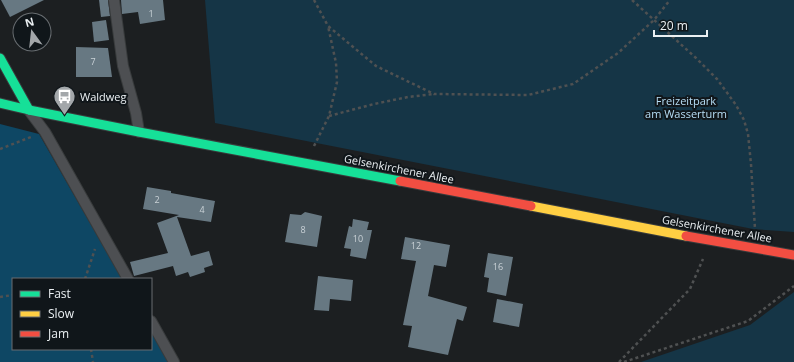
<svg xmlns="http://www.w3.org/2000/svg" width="794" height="362" viewBox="0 0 794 362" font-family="'Open Sans',sans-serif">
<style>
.green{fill:#153546}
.forest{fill:#0e4764}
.building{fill:#677882}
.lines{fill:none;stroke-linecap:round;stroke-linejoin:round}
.lane-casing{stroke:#383b3c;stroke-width:12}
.fast-casing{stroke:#383b3c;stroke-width:11}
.slow-casing{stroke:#383b3c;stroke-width:11}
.jam-casing{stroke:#383b3c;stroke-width:11}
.path{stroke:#4f5152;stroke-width:2.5;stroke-dasharray:3 3;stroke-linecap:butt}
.lane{stroke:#4d4f52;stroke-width:10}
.fast{stroke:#16e098;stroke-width:9}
.slow{stroke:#ffcf43;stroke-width:9}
.jam{stroke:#f24e42;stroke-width:9}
.labels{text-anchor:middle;stroke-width:4;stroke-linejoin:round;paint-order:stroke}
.number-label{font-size:9px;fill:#cad2d7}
.poi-label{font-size:11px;fill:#ebf0f3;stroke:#10161a;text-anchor:start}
.park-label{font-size:11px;fill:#b7def6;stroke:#10161a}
.street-label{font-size:11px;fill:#ebf0f3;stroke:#10161a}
</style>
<rect width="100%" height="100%" fill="#1c1f21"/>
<g class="green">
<path d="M205 0H794V232L753 229 215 123Z"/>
<path d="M794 292V362H641L750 325Z"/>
</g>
<path class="forest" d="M0 124 39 134 122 279H13V349H151V330L169 362H0Z"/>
<g class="building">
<path d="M1 0H44L10 17Z"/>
<path d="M99 0H108L110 16 101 17Z"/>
<path d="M121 0H163L165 20 140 24 138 12 122 14Z"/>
<path d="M106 20 109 40 94 42 92 22Z"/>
<path d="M76 47 108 48 112 77H76Z"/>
<path d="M147 187 171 191V193L215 201 211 222 177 217 191 256 209 251 213 265 204 268 205 272 190 277 188 272 176 276 173 266 134 276 130 262 168 253 157 223 179 215 143 209Z"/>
<path d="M305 212 322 216 317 247 285 242 290 214 301 215Z"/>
<path d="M353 219 369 222 367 230H372L366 259 350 256 351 249 344 248 349 226 352 227Z"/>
<path d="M405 237 450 245 446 267 434 265 428 296 467 307 463 321 457 319 448 355 408 347 412 326 403 325 416 261 401 259Z"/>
<path d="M488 253 513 257 506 296 487 292 489 278 484 277Z"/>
<path d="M318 276 353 280 351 301 330 299 329 311 314 310Z"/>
<path d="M497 299 523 304 519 327 493 322Z"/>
</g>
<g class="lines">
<defs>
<g id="lane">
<path d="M114 0 123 66 136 113 139 132"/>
<path d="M30 112 45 132 128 279"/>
<path d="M151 321 174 362"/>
</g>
<g id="fast">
<path d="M0 58 29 110"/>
<path d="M0 103 29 110 139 132 400 181"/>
</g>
<path id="slow" d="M531 206 686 236"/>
<g id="jam">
<path d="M400 181 531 206"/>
<path d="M686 236 794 255"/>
</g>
</defs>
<use href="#lane" class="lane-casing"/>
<use href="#fast" class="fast-casing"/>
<use href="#slow" class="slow-casing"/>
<use href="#jam" class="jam-casing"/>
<g class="path">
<path d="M314 0 328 26 376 66 434 94 528 95 573 84 618 53 654 20 670 0"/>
<path d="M632 0 696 58 717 79 736 105 744 120 748 134 751 164 755 229"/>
<path d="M329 116 374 104 408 97 434 94"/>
<path d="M314 146 329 116 337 82 336 63 328 26"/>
<path d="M0 149 31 137"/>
<path d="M85 279 95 249"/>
<path d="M0 297 13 295"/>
<path d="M91 349 93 362"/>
<path d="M619 362 690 289 703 259"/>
<path d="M624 362 748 321 794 286"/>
</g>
<use href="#lane" class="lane"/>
<use href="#fast" class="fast"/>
<use href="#slow" class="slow"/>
<use href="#jam" class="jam"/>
</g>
<defs>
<symbol id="bus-pin" viewBox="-11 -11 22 30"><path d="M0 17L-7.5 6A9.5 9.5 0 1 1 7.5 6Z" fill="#a3a7aa" stroke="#10161a"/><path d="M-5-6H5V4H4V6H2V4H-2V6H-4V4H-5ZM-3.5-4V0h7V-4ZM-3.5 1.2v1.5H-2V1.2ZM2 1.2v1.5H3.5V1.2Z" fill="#fff"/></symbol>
</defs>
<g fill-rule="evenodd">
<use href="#bus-pin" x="52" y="84" width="25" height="34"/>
</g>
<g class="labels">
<g class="number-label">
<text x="151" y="17">1</text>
<text x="93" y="65">7</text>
<text x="157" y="203">2</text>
<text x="202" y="213">4</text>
<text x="303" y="233">8</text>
<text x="358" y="242">10</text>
<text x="416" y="249">12</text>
<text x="498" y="270">16</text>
</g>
<g class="poi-label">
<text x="80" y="101">Waldweg</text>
</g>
<g class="park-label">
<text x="686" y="105">Freizeitpark<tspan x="686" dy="13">am Wasserturm</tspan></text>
</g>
<g class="street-label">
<text transform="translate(399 169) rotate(11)" y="4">Gelsenkirchener Allee</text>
<text transform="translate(717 229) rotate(10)" y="4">Gelsenkirchener Allee</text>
</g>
</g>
<rect x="12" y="278" width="140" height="72" fill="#10161a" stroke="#686d71"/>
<rect x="20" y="291" width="20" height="6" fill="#16e098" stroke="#686d71"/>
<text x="48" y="298" font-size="12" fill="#ebf0f3">Fast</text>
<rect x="20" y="311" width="20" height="6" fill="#ffcf43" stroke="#686d71"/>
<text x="48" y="318" font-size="12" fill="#ebf0f3">Slow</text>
<rect x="20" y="331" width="20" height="6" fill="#f24e42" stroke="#686d71"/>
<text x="48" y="338" font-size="12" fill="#ebf0f3">Jam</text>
<g transform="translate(32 32) rotate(345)"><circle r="19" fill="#10161a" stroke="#686d71"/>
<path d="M0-3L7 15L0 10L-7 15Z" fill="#a3a7aa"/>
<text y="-6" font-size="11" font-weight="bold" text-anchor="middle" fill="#ebf0f3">N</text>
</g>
<path d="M654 30v6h53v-6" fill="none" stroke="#ebf0f3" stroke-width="2"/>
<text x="660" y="30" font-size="12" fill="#ebf0f3" stroke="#10161a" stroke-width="3" paint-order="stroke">20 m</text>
</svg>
